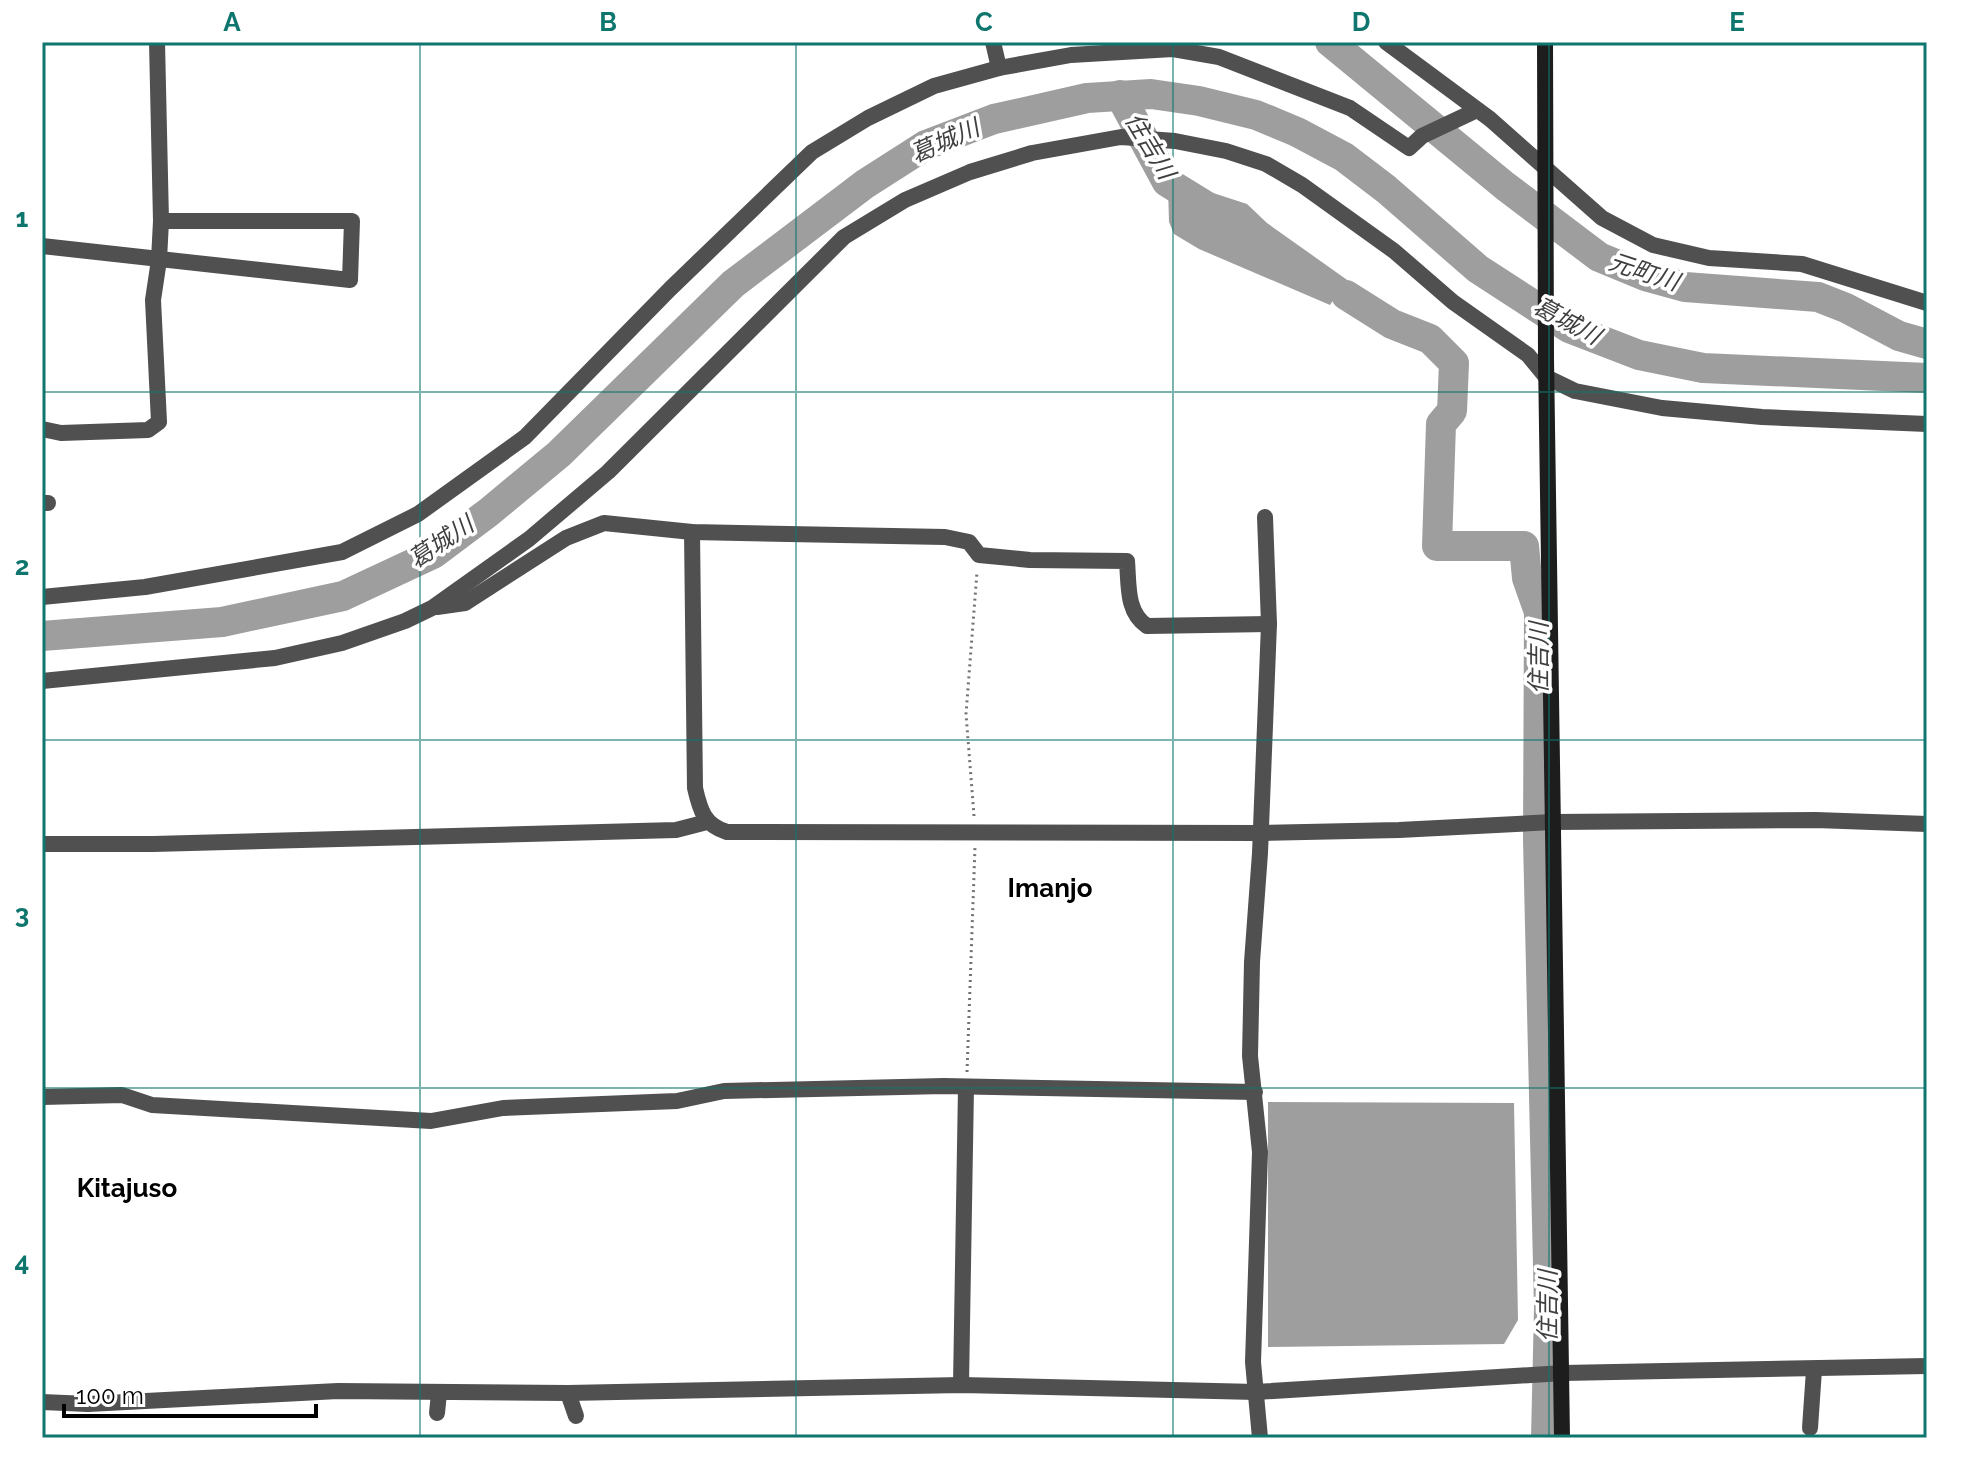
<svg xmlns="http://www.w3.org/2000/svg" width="1969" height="1480" viewBox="0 0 1969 1480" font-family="Raleway,'Noto Sans JP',sans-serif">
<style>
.water{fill:#9e9e9e}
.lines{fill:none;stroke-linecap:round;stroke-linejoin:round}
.river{stroke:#9e9e9e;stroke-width:30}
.path{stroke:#727272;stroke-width:3;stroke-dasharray:2 4;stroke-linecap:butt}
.street{stroke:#505050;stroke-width:16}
.secondary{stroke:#1d1d1d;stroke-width:16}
.grid{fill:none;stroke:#0f766e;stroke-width:2;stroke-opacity:0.55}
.labels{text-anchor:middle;stroke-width:7;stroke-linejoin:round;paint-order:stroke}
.water-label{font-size:24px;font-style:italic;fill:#3f3f3f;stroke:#fff}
.quarter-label{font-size:26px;font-weight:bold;fill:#000;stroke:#fff}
.neatline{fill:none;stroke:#0f766e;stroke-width:3}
.grid-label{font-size:26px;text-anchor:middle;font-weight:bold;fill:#0f766e}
</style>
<rect width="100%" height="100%" fill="#fff"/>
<g class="water">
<path d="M1168 186 1207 191 1247 204 1267 223 1388 309 1381 318 1334 299 1330 305 1199 249 1174 234 1169 222Z"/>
<path d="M1268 1102 1514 1103 1518 1320 1504 1344 1268 1347Z"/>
</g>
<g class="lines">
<g class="river">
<path d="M1330 42 1505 186 1599 257 1645 276 1685 287 1818 297 1846 308 1899 336 1927 344"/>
<path d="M1120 95 1167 182 1211 209"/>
<path d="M1346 295 1392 324 1430 339 1454 363 1452 411 1441 424 1437 546H1524L1527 578 1539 612 1538 840 1549 1308 1546 1438"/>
<path d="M42 636 222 622 343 596 433 554 489 512 559 454 733 284 865 184 926 145 994 119 1087 98 1151 94 1199 101 1256 115 1297 132 1344 157 1386 189 1478 269 1569 328 1639 355 1703 368 1927 378"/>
</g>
<g class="path">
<path d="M974 816 966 714 977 572"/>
<path d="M967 1072 975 847"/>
</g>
<g class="street">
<path d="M993 42 999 68"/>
<path d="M1386 42 1490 119 1602 218 1653 245 1709 258 1802 264 1927 303"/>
<path d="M42 246 350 280 352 221H161"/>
<path d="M42 429 61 433 148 430 159 422 153 300 159 260 161 221 157 42"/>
<path d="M42 503H48"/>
<path d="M692 532 695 788C700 810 704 825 727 832L1261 833 1399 830 1553 822 1816 820 1927 824"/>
<path d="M42 597 145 587 342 552 418 514 525 437 670 289 812 152 868 118 934 86 999 68 1071 55 1173 49 1219 57 1350 108 1409 148 1422 136 1477 110"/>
<path d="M437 607 465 603 566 538 604 523 692 532 945 537 969 542 979 555 1030 560 1127 561C1129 585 1126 612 1147 626L1269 624"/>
<path d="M42 681 275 658 342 643 405 621 432 608 529 539 608 472 844 237 905 200 970 172 1032 153 1121 137 1175 141 1226 151 1266 164 1302 185 1394 251 1453 302 1528 355 1546 377 1575 391 1662 408 1762 417 1927 424"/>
<path d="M42 844H153L676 830 707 822"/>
<path d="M42 1097 122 1095 152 1105 431 1121 503 1108 677 1101 724 1091 944 1086 1255 1092"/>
<path d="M961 1385 966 1087"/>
<path d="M568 1393 576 1416"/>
<path d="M42 1402 88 1404 338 1391 568 1393 961 1385 1256 1392 1563 1373 1927 1366"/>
<path d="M437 1413 439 1393"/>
<path d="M1810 1428 1814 1370"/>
<path d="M1260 1438 1253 1362 1260 1152 1250 1056 1252 962 1260 853 1269 624 1265 517"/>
</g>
<path class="secondary" d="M1545 42 1546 359 1562 1438"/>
</g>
<path class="grid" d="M420 42V1438M796 42V1438M1173 42V1438M1549 42V1438M42 392H1927M42 740H1927M42 1088H1927"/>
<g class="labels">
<g class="water-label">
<text transform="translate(945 141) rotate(-24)" y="8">葛城川</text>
<text transform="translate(1150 146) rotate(59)" y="8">住吉川</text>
<text transform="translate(1644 272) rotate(18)" y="8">元町川</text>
<text transform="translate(1567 321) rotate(28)" y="8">葛城川</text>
<text transform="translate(441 542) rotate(-34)" y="8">葛城川</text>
<text transform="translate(1539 658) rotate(-90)" y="8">住吉川</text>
<text transform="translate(1548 1306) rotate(-90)" y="8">住吉川</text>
</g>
<g class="quarter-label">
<text x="1050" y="897">Imanjo</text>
<text x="127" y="1197">Kitajuso</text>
</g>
</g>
<rect width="1969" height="1480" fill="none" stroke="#ffffff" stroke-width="88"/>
<path d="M64 1404v12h252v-12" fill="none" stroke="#000000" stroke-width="4"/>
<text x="76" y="1404" font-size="24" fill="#000000" stroke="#ffffff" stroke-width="6" paint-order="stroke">100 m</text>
<rect x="44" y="44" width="1881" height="1392" class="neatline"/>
<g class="grid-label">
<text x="232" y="31">A</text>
<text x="608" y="31">B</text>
<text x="984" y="31">C</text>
<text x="1361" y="31">D</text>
<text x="1737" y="31">E</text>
<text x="22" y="227">1</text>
<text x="22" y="575">2</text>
<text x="22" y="923">3</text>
<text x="22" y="1271">4</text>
</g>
</svg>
